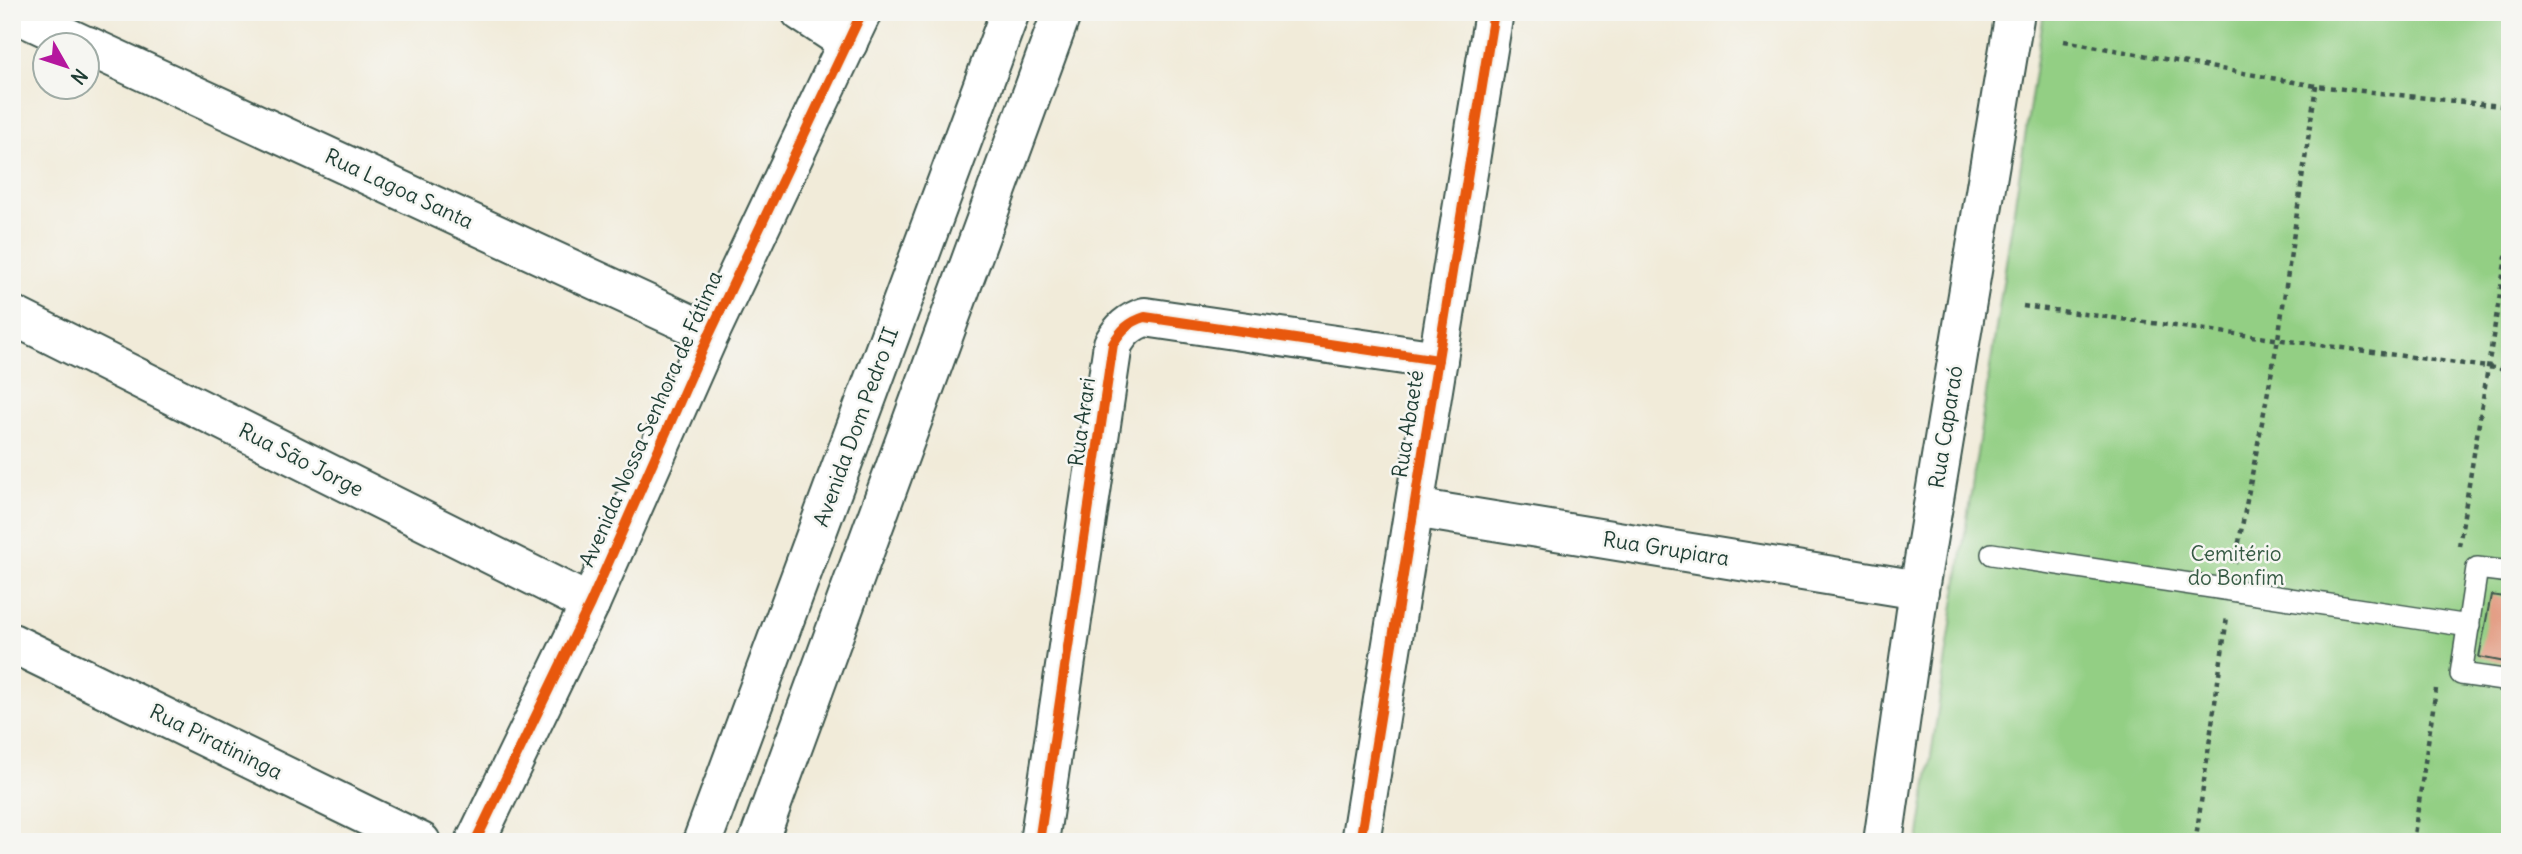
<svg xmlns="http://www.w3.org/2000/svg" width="2522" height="854" viewBox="0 0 2522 854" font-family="Delius,sans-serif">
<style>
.green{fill:#93cf84;stroke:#59865c;stroke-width:2}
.building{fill:#e39f86}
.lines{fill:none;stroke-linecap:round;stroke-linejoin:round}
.service-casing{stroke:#3e574d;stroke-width:24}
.minor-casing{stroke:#3e574d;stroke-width:42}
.tertiary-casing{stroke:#3e574d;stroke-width:42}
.primary-casing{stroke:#3e574d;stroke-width:42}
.path{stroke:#3e574d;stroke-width:4.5;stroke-dasharray:5 5;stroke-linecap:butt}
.service{stroke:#fff;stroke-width:21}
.minor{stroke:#fff;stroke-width:38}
.tertiary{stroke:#fff;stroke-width:38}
.primary{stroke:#fff;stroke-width:38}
.cycleway-casing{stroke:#f6f6f2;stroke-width:15}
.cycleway{stroke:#e8590c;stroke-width:10}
.labels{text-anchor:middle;stroke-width:5;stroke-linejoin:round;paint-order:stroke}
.street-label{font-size:21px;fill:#1f3d34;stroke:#f6f6f2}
.park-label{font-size:21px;fill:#365a44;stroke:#f6f6f2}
</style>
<rect width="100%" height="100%" fill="#f6f6f2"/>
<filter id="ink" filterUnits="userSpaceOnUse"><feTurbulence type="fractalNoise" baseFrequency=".0143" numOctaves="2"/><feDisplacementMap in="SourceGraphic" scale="14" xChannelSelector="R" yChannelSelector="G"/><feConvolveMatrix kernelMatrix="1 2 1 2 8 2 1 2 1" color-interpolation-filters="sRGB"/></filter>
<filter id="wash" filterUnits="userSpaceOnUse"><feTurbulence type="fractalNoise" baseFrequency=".00686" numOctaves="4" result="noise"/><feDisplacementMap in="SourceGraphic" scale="28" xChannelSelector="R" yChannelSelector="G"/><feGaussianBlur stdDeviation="1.57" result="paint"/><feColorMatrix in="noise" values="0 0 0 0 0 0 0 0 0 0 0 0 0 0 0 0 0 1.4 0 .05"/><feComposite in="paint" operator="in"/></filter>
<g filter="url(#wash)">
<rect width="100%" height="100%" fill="#f1ebd9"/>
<path class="green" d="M2044 12H2510V842H1918Z"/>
<g id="blocks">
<path class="building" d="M2491 595 2510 598V663L2479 657Z"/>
</g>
</g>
<g filter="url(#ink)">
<use href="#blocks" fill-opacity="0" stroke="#3e574d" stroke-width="2"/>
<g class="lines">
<defs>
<g id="service">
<path d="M1992 554 2469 626"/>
<path d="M2510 572 2477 568 2461 674 2510 681"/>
</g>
<g id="minor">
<path d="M13 12 86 46"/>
<path d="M801 12 848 43"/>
<path d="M88 46 710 333"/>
<path d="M12 315 590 604"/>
<path d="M1414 508 1919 590"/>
<path d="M12 643 421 842"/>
<path d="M1039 842 1113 344C1121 330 1129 322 1145 317L1438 360"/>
<path d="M1360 842 1494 12"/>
<path d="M1883 842 1919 590 2015 12"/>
</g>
<path id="tertiary" d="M475 842 590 604 710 333 862 12"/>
<g id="primary">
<path d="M702 842 1010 12"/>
<path d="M758 842 1062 12"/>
</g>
</defs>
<use href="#service" class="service-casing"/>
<use href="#minor" class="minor-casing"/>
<use href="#tertiary" class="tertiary-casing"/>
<use href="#primary" class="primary-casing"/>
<g class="path">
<path d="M2064 41 2316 86 2510 107"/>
<path d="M2023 306 2510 370"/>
<path d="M2459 546 2510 232"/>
<path d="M2235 563 2278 339 2316 86"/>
<path d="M2220 842 2196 838 2227 617"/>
<path d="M2413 842 2436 689"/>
</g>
<use href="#service" class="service"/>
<use href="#minor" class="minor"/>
<use href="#tertiary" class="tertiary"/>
<use href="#primary" class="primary"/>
<defs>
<g id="cycleway">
<path d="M475 842 590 604 710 333 862 12"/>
<path d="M1039 842 1113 344C1121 330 1129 322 1145 317L1438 360"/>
<path d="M1360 842 1494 12"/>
</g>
</defs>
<use href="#cycleway" class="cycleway-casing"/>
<use href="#cycleway" class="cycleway"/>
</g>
</g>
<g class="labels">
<g class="street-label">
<text transform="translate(399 189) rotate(25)" y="7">Rua Lagoa Santa</text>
<text transform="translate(651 419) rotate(-66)" y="7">Avenida Nossa Senhora de Fátima</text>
<text transform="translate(1082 422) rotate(-82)" y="7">Rua Arari</text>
<text transform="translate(1408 424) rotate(-81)" y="7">Rua Abaeté</text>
<text transform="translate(856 427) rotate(-70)" y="7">Avenida Dom Pedro II</text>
<text transform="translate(1946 427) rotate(-81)" y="7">Rua Caparaó</text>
<text transform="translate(301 460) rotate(27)" y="7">Rua São Jorge</text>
<text transform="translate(1666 549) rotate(9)" y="7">Rua Grupiara</text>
<text transform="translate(216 742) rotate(26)" y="7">Rua Piratininga</text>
</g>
<g class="park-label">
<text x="2236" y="561">Cemitério<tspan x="2236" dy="24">do Bonfim</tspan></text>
</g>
</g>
<rect width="2522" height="854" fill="none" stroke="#f6f6f2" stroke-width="42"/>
<g transform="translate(66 66) rotate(129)"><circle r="33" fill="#f6f6f2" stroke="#a0aca6" stroke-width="2"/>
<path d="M0-5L12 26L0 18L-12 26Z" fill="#b5179e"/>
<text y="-10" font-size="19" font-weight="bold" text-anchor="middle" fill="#1f3d34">N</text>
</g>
</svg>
